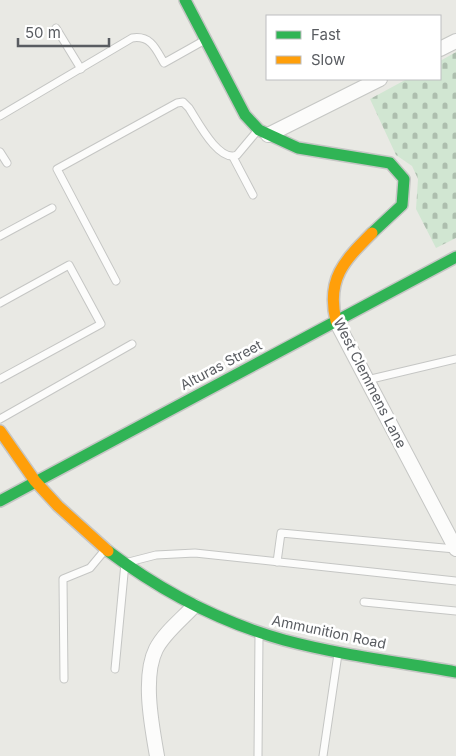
<svg xmlns="http://www.w3.org/2000/svg" width="456" height="756" viewBox="0 0 456 756" font-family="Inter,sans-serif">
<style>
.cemetery{fill:url(#cemetery-stones)}
.lines{fill:none;stroke-linecap:round;stroke-linejoin:round}
.lane-casing{stroke:#c5c6c4;stroke-width:9}
.street-casing{stroke:#c5c6c4;stroke-width:16}
.fast-casing{stroke:#c6c6c5;stroke-width:14}
.slow-casing{stroke:#c6c6c5;stroke-width:14}
.lane{stroke:#fcfcfb;stroke-width:7}
.street{stroke:#fcfcfb;stroke-width:14}
.fast{stroke:#30b455;stroke-width:11}
.slow{stroke:#ff9f0a;stroke-width:11}
.labels{text-anchor:middle;stroke-width:5;stroke-linejoin:round;paint-order:stroke}
.street-label{font-size:14px;fill:#595c61;stroke:#fff}
</style>
<defs>
<pattern id="cemetery-stones" width="16" height="16" patternUnits="userSpaceOnUse" patternTransform="scale(1.25)"><rect width="16" height="16" fill="#d1e6d2"/><path d="M2 7V4a2 2 0 0 1 4 0v3zM10 15v-3a2 2 0 0 1 4 0v3z" fill="#adbeae"/></pattern>
</defs>
<rect width="100%" height="100%" fill="#e9e9e4"/>
<path class="cemetery" d="M456 52V238L436 248 416 209 418 179 412 166 396 155 370 99 407 79H440V61Z"/>
<g class="lines">
<defs>
<g id="lane">
<path d="M56 28 81 69"/>
<path d="M0 116 132 38C151 35 156 49 164 63L205 40"/>
<path d="M0 152 7 163"/>
<path d="M233 157 253 195"/>
<path d="M0 236 52 208"/>
<path d="M116 281 57 169 177 103 183 102 189 108C198 122 219 163 237 155L258 130"/>
<path d="M0 303 69 265 101 324 0 379"/>
<path d="M367 380 456 359"/>
<path d="M0 419 132 344"/>
<path d="M277 562 281 533 455 549"/>
<path d="M364 602 456 611"/>
<path d="M115 669 125 563 156 555 195 553 456 581"/>
<path d="M64 679 63 579 90 568 105 550"/>
<path d="M258 756 259 634"/>
<path d="M323 756 338 654"/>
</g>
<g id="street">
<path d="M440 49 456 41"/>
<path d="M268 135 380 79"/>
<path d="M336 321 456 549"/>
<path d="M157 756C152 727 142 677 156 649 164 633 182 619 194 606"/>
</g>
<g id="fast">
<path d="M185 0 245 115 259 130 298 148 390 163 404 179 402 205 372 233"/>
<path d="M0 501 456 257"/>
<path d="M108 551C161 591 220 622 284 640 340 655 399 662 456 672"/>
</g>
<g id="slow">
<path d="M336 321C326 279 344 261 372 233"/>
<path d="M0 431 35 481 58 506 108 551"/>
</g>
</defs>
<use href="#lane" class="lane-casing"/>
<use href="#street" class="street-casing"/>
<use href="#fast" class="fast-casing"/>
<use href="#slow" class="slow-casing"/>
<use href="#lane" class="lane"/>
<use href="#street" class="street"/>
<use href="#fast" class="fast"/>
<use href="#slow" class="slow"/>
</g>
<g class="labels">
<g class="street-label">
<text transform="translate(221 365) rotate(-28)" y="5">Alturas Street</text>
<text transform="translate(370 383) rotate(63)" y="5">West Clemmens Lane</text>
<text transform="translate(329 632) rotate(12)" y="5">Ammunition Road</text>
</g>
</g>
<rect x="266" y="15" width="175" height="65" fill="#ffffff" stroke="#bdbec0"/>
<rect x="276" y="31" width="25" height="8" fill="#30b455" stroke="#bdbec0"/>
<text x="311" y="40" font-size="15" fill="#595c61">Fast</text>
<rect x="276" y="56" width="25" height="8" fill="#ff9f0a" stroke="#bdbec0"/>
<text x="311" y="65" font-size="15" fill="#595c61">Slow</text>
<path d="M18 38v8h91v-8" fill="none" stroke="#595c61" stroke-width="2.5"/>
<text x="25" y="38" font-size="15" fill="#595c61" stroke="#ffffff" stroke-width="4" paint-order="stroke">50 m</text>
</svg>
